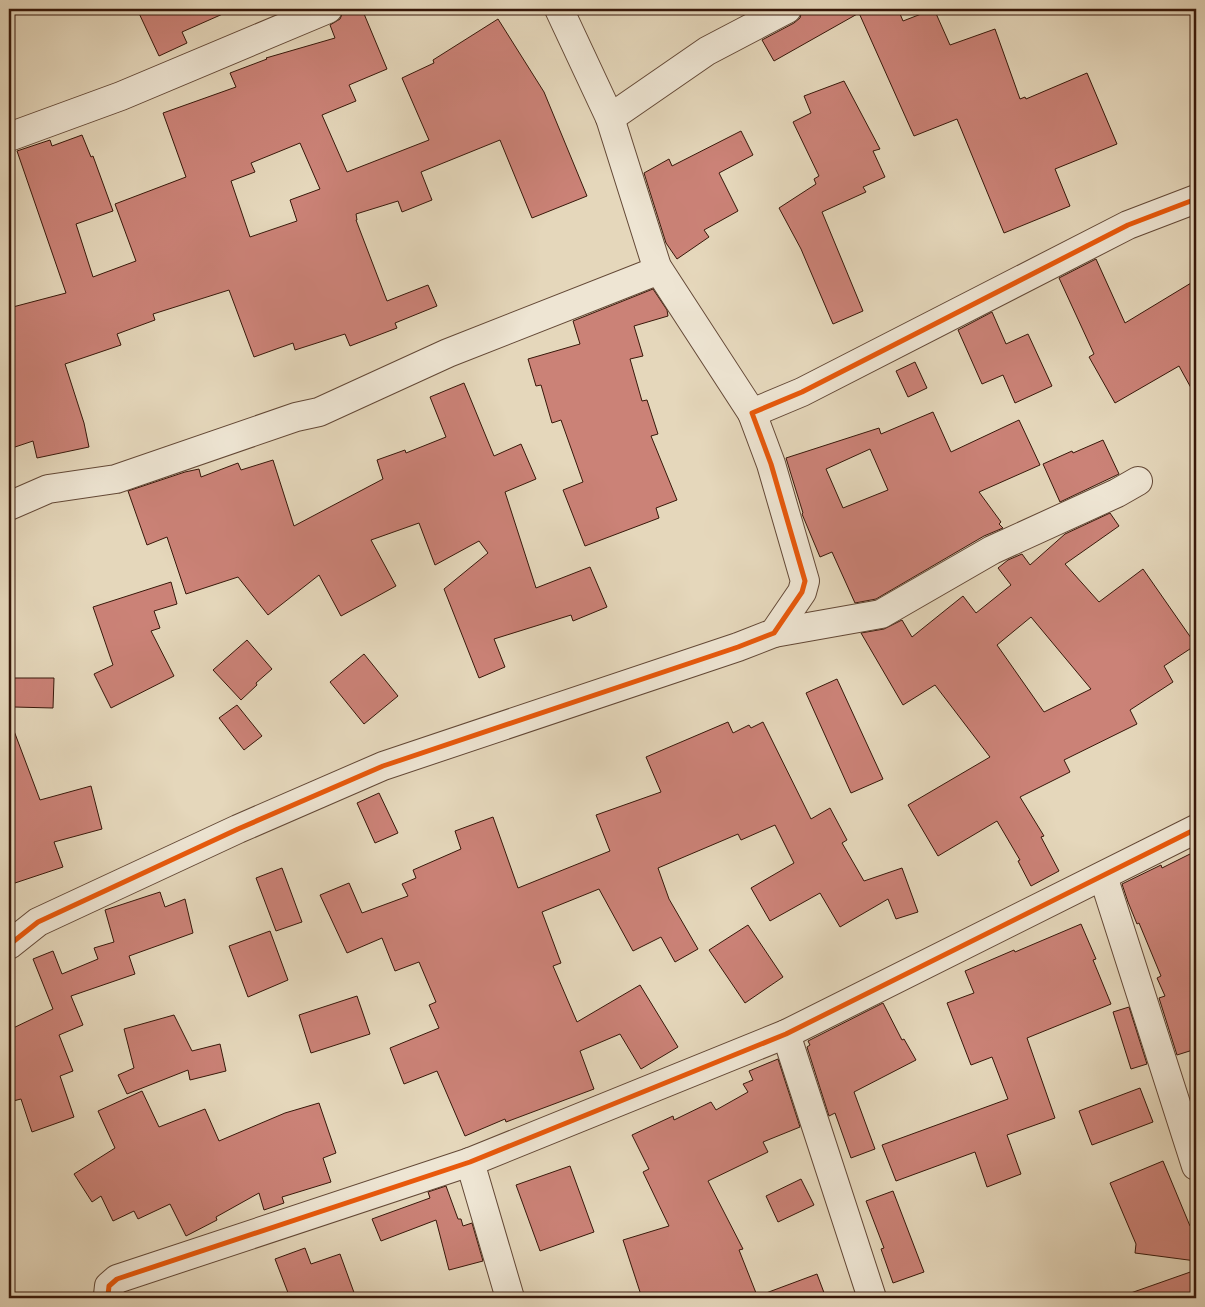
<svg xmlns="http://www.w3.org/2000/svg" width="1205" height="1307" viewBox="0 0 1205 1307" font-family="'Old Standard TT',serif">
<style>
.building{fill:#cb8277;stroke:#38180a;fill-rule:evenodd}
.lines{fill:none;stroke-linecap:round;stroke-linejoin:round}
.street-casing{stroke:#634836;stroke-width:30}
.street{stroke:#eee5d3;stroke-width:28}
.cycleway-casing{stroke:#eee5d3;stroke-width:8}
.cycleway{stroke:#e8590c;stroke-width:5}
</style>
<rect width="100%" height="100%" fill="#e5d7bb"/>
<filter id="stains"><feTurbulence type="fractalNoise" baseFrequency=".004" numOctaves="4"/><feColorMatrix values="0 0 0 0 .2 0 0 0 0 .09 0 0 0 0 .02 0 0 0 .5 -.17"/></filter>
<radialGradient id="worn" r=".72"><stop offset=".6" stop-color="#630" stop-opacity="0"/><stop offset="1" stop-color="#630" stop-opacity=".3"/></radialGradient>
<g class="building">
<path d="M137 9H234L182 32 187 43 159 56Z"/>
<path d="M354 9H362L387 69 349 85 356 101 322 115 347 172 429 140 402 78 434 63 433 60 498 19 544 92 587 196 532 218 500 140 421 172 432 200 402 212 398 201 356 214 357 220H356L387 301 428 285 437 306 395 323 397 328 350 346 345 334 295 350 293 343 254 357 229 290 153 314 155 320 117 334 121 345 65 364 84 423 89 447 37 458 33 441 9 449V308L66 293 17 151 50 140 52 146 82 135 91 157 93 156 113 211 76 224 93 277 136 261 115 204 186 177 163 113 236 87 230 73 267 59 266 58 335 38 330 25 340 19 343 12ZM300 143 320 189 290 200 297 221 250 237 231 181 255 172 251 163Z"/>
<path d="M810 9H898L903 21 934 9 950 45 995 29 1020 99 1025 97 1026 99 1087 73 1117 144 1055 169 1070 206 1004 233 957 119 914 136 859 13 774 61 762 40 794 23 800 18 801 14Z"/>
<path d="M844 81 880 149 873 151 885 177 863 187 866 192 822 212 863 311 833 324 801 249 779 208 816 184 814 179 819 176 793 122 811 113 804 96Z"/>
<path d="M741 131 753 155 719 173 738 211 704 230 709 237 677 259 666 243 644 173 669 159 672 166Z"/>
<path d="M1096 259 1125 323 1196 280V397L1179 366 1115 403 1089 357 1094 354 1059 278Z"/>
<path d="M653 289 667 310 668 316 634 326 643 356 630 359 642 401 647 400 658 434 651 436 677 500 656 508 659 518 585 546 563 490 583 482 561 420 552 423 541 385 536 386 528 359 580 344 573 321Z"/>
<path d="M992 312 1006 344 1028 334 1052 386 1015 403 1003 375 982 384 958 330Z"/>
<path d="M915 362 927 388 908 397 896 371Z"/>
<path d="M464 383 494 456 521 444 536 479 505 492 536 588 590 567 607 607 573 621 571 615 494 639 505 667 479 678 444 589 488 553 479 541 435 565 419 523 371 540 396 586 341 616 319 575 268 615 238 577 186 594 167 537 147 545 128 491 185 472 199 469 201 477 238 463 241 470 273 460 294 526 383 479 377 460 405 450 406 453 446 437 430 397Z"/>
<path d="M933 412 951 452 1019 420 1040 465 979 492 1001 522 999 524 1003 528 984 536 876 599 855 603 832 552 820 557 802 514 803 513 786 458 879 428 881 434ZM870 449 888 490 843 508 826 469Z"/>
<path d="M1103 440 1119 474 1060 502 1043 464 1072 451 1073 453Z"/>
<path d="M1110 513 1119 526 1065 564 1099 602 1143 569 1196 645 1164 666 1173 682 1130 710 1137 724 1064 760 1070 772 1020 797 1044 836 1041 837 1059 871 1031 886 1018 861 1020 860 997 821 938 856 908 805 990 757 935 685 903 705 861 633 884 629 902 620 912 637 963 596 976 613 1011 585 998 568 1008 560 1022 554 1030 565 1065 534ZM1031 617 1091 689 1044 712 997 645Z"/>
<path d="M171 582 177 604 154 611 160 628 151 631 174 676 111 708 94 674 113 665 93 607Z"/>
<path d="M247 640 272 669 256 683 257 685 241 700 213 670Z"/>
<path d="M364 654 398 696 364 724 330 682Z"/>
<path d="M14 678H54L53 708 14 707Z"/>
<path d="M837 679 883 779 851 793 806 693Z"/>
<path d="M237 705 262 736 244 750 219 718Z"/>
<path d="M728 722 733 733 749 725 751 728 763 722 811 819 830 808 847 840 842 843 864 881 902 868 918 912 896 919 888 899 840 927 820 893 770 921 751 888 794 863 775 825 741 840 738 834 658 868 669 899 698 949 675 962 661 937 633 951 599 889 542 912 561 963 553 966 577 1022 640 985 678 1047 641 1069 620 1034 580 1051 594 1089 506 1122 505 1119 465 1136 437 1071 404 1084 390 1048 439 1028 429 1005 436 1002 419 962 395 971 382 938 347 953 320 895 349 883 362 913 408 896 402 884 416 878 413 870 461 849 455 831 493 817 518 888 610 851 596 815 661 792 646 757Z"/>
<path d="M11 723 40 800 91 786 102 829 54 842 63 867 9 885V724Z"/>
<path d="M379 793 398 833 375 843 357 803Z"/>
<path d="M1196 851V1049L1177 1055 1159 998 1165 996 1157 978 1161 976 1139 923 1137 924 1128 902 1122 884 1161 865 1162 868Z"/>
<path d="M282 868 302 922 276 931 256 878Z"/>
<path d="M160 892 165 907 185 899 193 933 129 956 135 974 71 996 83 1025 59 1035 73 1071 60 1076 74 1117 32 1132 21 1099 9 1102V1030L53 1009 33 959 53 951 62 974 98 959 94 948 114 942 105 910Z"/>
<path d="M1081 924 1096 959 1093 960 1111 1004 1027 1038 1055 1118 1007 1135 1021 1174 987 1187 975 1152 896 1181 882 1145 1008 1099 992 1057 971 1065 947 1003 974 993 965 971 1014 950 1015 952Z"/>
<path d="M748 925 783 977 745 1003 709 950Z"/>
<path d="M270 931 288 980 248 997 229 946Z"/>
<path d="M357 996 370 1034 311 1053 299 1015Z"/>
<path d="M883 1003 902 1040 904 1039 916 1060 854 1092 875 1149 851 1158 835 1113 829 1116 807 1047 810 1045 808 1041Z"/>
<path d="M1129 1007 1147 1064 1131 1069 1113 1012Z"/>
<path d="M174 1015 192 1051 220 1044 226 1071 190 1080 188 1070 127 1094 118 1075 134 1068 124 1029Z"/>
<path d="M778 1059 800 1127 763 1142 768 1152 708 1181 743 1249 739 1250 758 1298H642L623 1240 669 1226 643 1172 649 1169 632 1135 673 1116 674 1120 711 1102 716 1110 748 1092 743 1084 753 1080 749 1071Z"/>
<path d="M1140 1088 1153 1122 1092 1145 1079 1111Z"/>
<path d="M142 1091 159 1127 205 1109 219 1141 285 1113 319 1103 336 1153 323 1158 331 1182 282 1197 284 1203 264 1210 259 1193 216 1217 217 1220 186 1236 170 1204 138 1219 134 1211 113 1221 101 1196 92 1202 74 1174 115 1148 98 1111Z"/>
<path d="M1163 1161 1190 1226 1196 1227V1261L1135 1253 1136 1244 1110 1183Z"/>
<path d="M570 1166 594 1232 540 1251 516 1185Z"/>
<path d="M801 1179 814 1205 778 1222 766 1196Z"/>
<path d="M446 1186 458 1219H461L463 1226 472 1223 483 1261 449 1270 436 1220 381 1241 372 1219 430 1198 428 1192Z"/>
<path d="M893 1191 924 1272 893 1283 881 1249 884 1248 866 1201Z"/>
<path d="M305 1248 311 1264 340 1254 356 1298H290L275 1259Z"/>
<path d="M1196 1270V1298H1126L1125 1295Z"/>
<path d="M817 1274 826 1298H758V1296Z"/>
</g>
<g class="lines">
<defs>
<g id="street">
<path d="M559 9 610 118 657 267 752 413"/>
<path d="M610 118 707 51 787 9"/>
<path d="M9 137 121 96 328 9"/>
<path d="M9 506 48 489 116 479 296 417 319 412 448 353 654 272 657 267"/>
<path d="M774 633 881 614 992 550 1117 493 1138 481"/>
<path d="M1103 876 1196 1166"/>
<path d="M9 945 38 922 238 829 383 766 738 647 774 633 802 592 805 581 771 464 752 413 802 392 1128 225 1196 199"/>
<path d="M786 1034 872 1298"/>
<path d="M470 1162 510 1298"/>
<path d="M109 1298 108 1295 109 1286 117 1279 470 1162 786 1034 1196 829"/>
</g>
</defs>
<use href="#street" class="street-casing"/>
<use href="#street" class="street"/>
<defs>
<g id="cycleway">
<path d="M9 945 38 922 238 829 383 766 738 647 774 633 802 592 805 581 771 464 752 413 802 392 1128 225 1196 199"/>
<path d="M109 1298 108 1295 109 1286 117 1279 470 1162 786 1034 1196 829"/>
</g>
</defs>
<use href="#cycleway" class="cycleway-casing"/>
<use href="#cycleway" class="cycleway"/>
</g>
<rect width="1205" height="1307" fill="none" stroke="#e5d7bb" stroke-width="30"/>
<rect x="10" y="10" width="1185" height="1287" fill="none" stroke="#38180a" stroke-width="2.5"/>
<rect x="15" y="15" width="1175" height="1277" fill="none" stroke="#38180a"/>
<rect width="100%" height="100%" filter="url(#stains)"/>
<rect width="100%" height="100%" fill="url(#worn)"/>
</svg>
